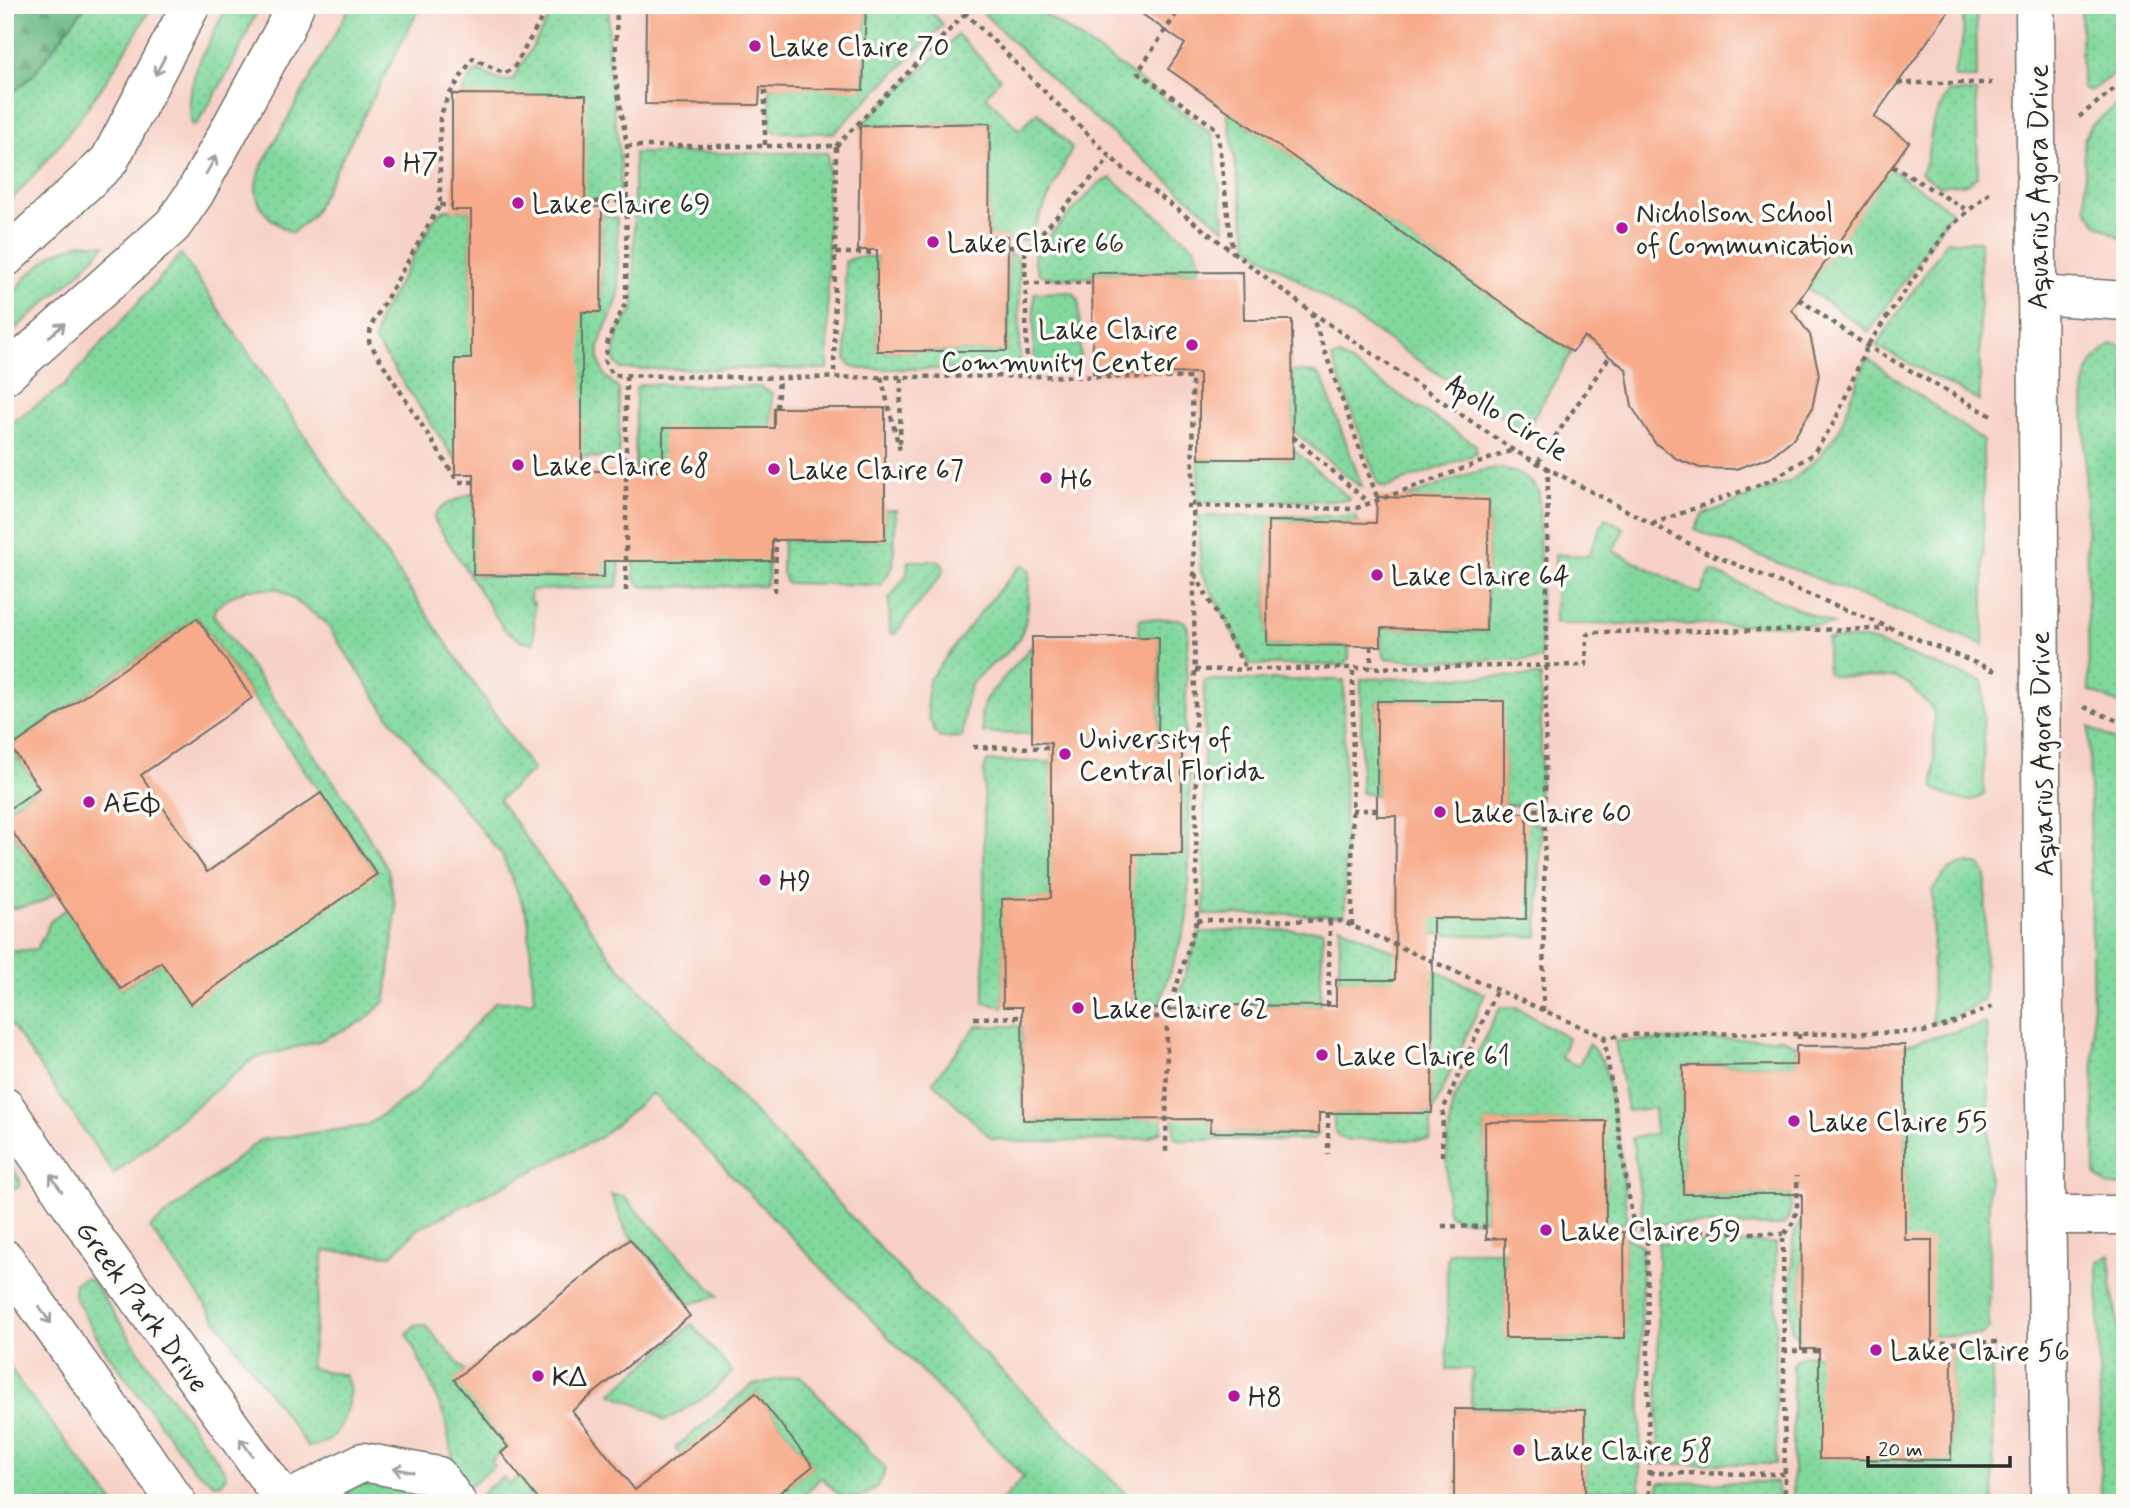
<svg xmlns="http://www.w3.org/2000/svg" width="2130" height="1508" viewBox="0 0 2130 1508" font-family="Mynerve,sans-serif">
<style>
.built{fill:#f7d1c7}
.grass{fill:url(#grass-dots);stroke:#568264;stroke-width:2}
.forest{fill:url(#forest-firs);stroke:#4a7258;stroke-width:2}
.garden{fill:url(#garden-furrows);stroke:#568264;stroke-width:2}
.building{fill:#f7ab8b}
.lines{fill:none;stroke-linecap:round;stroke-linejoin:round}
.minor-casing{stroke:#716f68;stroke-width:41}
.path{stroke:#716f68;stroke-width:4.5;stroke-dasharray:5 5;stroke-linecap:butt}
.minor{stroke:#fff;stroke-width:38}
.oneway{stroke:#a0a0a0}
.poi-dot{fill:#b5179e;stroke:#fdfcf7;stroke-width:2.5}
.labels{text-anchor:middle;stroke-width:7;stroke-linejoin:round;paint-order:stroke}
.poi-label{font-size:28px;fill:#2b2b2b;stroke:#fdfcf7;text-anchor:start}
.street-label{font-size:28px;fill:#2b2b2b;stroke:#fdfcf7}
</style>
<defs>
<pattern id="grass-dots" width="8" height="8" patternUnits="userSpaceOnUse" patternTransform="scale(1.75)"><rect width="8" height="8" fill="#81d89c"/><path d="M2 2h.1M6 6h.1" fill="none" stroke="#70ba87" stroke-width="1.8" stroke-linecap="round"/></pattern>
<pattern id="forest-firs" width="22" height="20" patternUnits="userSpaceOnUse" patternTransform="scale(1.75)"><rect width="22" height="20" fill="#68b884"/><path d="M5 1l3.5 6h-7zM16 11l3.5 6h-7z" fill="#56966c"/></pattern>
<pattern id="garden-furrows" width="10" height="10" patternUnits="userSpaceOnUse" patternTransform="scale(1.75)"><rect width="10" height="10" fill="#81d89c"/><path d="M-1 1l2-2M0 10L10 0M9 11l2-2" fill="none" stroke="#70ba87"/></pattern>
</defs>
<rect width="100%" height="100%" fill="#fdfcf7"/>
<filter id="ink" filterUnits="userSpaceOnUse"><feTurbulence type="fractalNoise" baseFrequency=".0143" numOctaves="2"/><feDisplacementMap in="SourceGraphic" scale="14" xChannelSelector="R" yChannelSelector="G"/><feConvolveMatrix kernelMatrix="1 2 1 2 8 2 1 2 1" color-interpolation-filters="sRGB"/></filter>
<filter id="wash" filterUnits="userSpaceOnUse"><feTurbulence type="fractalNoise" baseFrequency=".00686" numOctaves="4" result="noise"/><feDisplacementMap in="SourceGraphic" scale="28" xChannelSelector="R" yChannelSelector="G"/><feGaussianBlur stdDeviation="1.57" result="paint"/><feColorMatrix in="noise" values="0 0 0 0 0 0 0 0 0 0 0 0 0 0 0 0 0 1.4 0 .05"/><feComposite in="paint" operator="in"/></filter>
<g filter="url(#wash)">
<rect width="100%" height="100%" fill="#f3eeda"/>
<rect class="built" x="5" y="5" width="2120" height="1498"/>
<g class="grass">
<path d="M86 5H150L149 11C109 82 62 148 5 206V99L32 76Z"/>
<path d="M228 5H259C243 47 221 87 196 125L192 126C182 80 208 45 228 5Z"/>
<path d="M351 5H421L312 216 292 233C273 223 255 209 256 185 257 178 261 170 263 163Z"/>
<path d="M557 5H609C608 27 608 49 609 71 610 92 628 182 617 196 611 202 593 199 585 198L462 94 465 84 478 70 498 80 512 81Z"/>
<path d="M866 5H926L943 25 834 133 775 132 771 126 769 87 863 89Z"/>
<path d="M975 5H1031L1126 70 1213 135 1225 229 1075 102Z"/>
<path d="M1961 5H1976L1977 78H1955C1953 69 1957 64 1959 56 1964 39 1965 22 1961 5Z"/>
<path d="M2081 5H2125V65L2091 91 2082 88Z"/>
<path d="M958 35 1000 78 986 96 1019 130 1038 112 1072 148 1031 235 1025 240 1009 241 1008 236H989L990 123 860 126Z"/>
<path d="M1948 92H1976L1978 176 1969 183 1939 186 1921 173 1927 160 1933 122Z"/>
<path d="M2125 98V241L2096 223 2086 207 2084 140 2091 126Z"/>
<path d="M1227 110 1572 352 1525 432 1248 246Z"/>
<path d="M634 153H828V369H621L614 360 617 334 634 308Z"/>
<path d="M1889 168 1952 211 1869 332 1807 288Z"/>
<path d="M1111 178 1195 247 1199 257V272L1092 273V277L1057 279 1039 274 1034 261 1035 251 1098 184Z"/>
<path d="M446 209 471 210V311L601 312 602 214 617 218 619 294C613 321 588 343 604 374 607 380 615 383 619 390V460H603L602 457 455 459 375 341 378 320 436 216Z"/>
<path d="M1947 241H1980V401L1876 346Z"/>
<path d="M81 243 105 245 77 275 5 338V305L27 276 53 254Z"/>
<path d="M181 254 533 770 499 800 614 961 919 1290 1135 1503H999L1024 1477 652 1093 601 1137 419 1228 392 1255 324 1251 310 1368 345 1375C356 1393 344 1426 330 1439 325 1444 315 1445 308 1447L150 1228 260 1140 366 1126 416 1091 495 1002 534 1001 528 917 502 855 389 717 325 622 279 589H247L230 597 216 608 213 614 348 802 388 870 396 910 386 1000 364 1021 319 1041 253 1059 114 1174 5 1016V952L37 949 51 920 66 909 121 989 161 962 377 873 197 618 11 747 39 788 5 811V427L64 386Z"/>
<path d="M1008 254 1014 256 1019 262 1020 369H860L850 365 846 360 845 262C854 255 865 257 877 257V351H1007Z"/>
<path d="M1067 292 1073 293 1079 300 1080 367C1068 372 1048 372 1036 367L1034 361V293Z"/>
<path d="M2113 344 2123 347 2125 349V707L2089 690 2084 384C2090 365 2096 354 2113 344Z"/>
<path d="M1340 356 1476 445V454L1385 488 1378 484 1332 358Z"/>
<path d="M1867 358 1983 441 1984 645 1695 530 1702 515 1791 481 1819 457 1838 432Z"/>
<path d="M1292 371 1316 373 1322 378 1362 486H1359L1293 431Z"/>
<path d="M651 384 760 387 772 393 768 578 765 586 645 587 637 583 634 577 636 388 640 385Z"/>
<path d="M1293 449 1349 498 1348 500 1198 502 1199 459H1292Z"/>
<path d="M1498 468C1515 471 1533 478 1539 494L1541 660H1402L1385 658 1381 646V628L1486 631 1489 501 1405 498C1436 488 1466 471 1498 468Z"/>
<path d="M605 477 621 485 619 581 617 586 611 588 531 590 530 603 534 602V643L520 640 504 629 436 523 434 518C440 503 460 499 474 493V575L603 577Z"/>
<path d="M885 510H896L893 566 881 585 786 583 782 572 783 540H885Z"/>
<path d="M1198 516H1355L1359 522H1268L1267 645 1349 646V658L1344 665H1250L1201 572Z"/>
<path d="M1605 518 1624 528 1613 551 1700 594 1711 571 1835 625 1555 624V554L1588 556Z"/>
<path d="M1024 565 1030 570C1028 591 1030 615 1021 634 1011 657 981 668 972 683 964 698 965 720 962 737L940 738 936 734 929 718 927 703 929 680 984 608 1016 570Z"/>
<path d="M1140 619H1178L1185 622 1188 629 1185 735H1159V638L1138 637Z"/>
<path d="M1827 639H1866L1983 682 1984 794C1969 807 1949 798 1934 788V711L1909 684 1896 678 1834 676 1827 672Z"/>
<path d="M1032 646V734L983 733 981 713 986 698Z"/>
<path d="M1541 676V777L1537 803 1532 806 1504 805 1503 701H1377V795L1361 793V679Z"/>
<path d="M1204 680H1344L1345 915H1204Z"/>
<path d="M2089 727 2113 739 2125 762V1186H2108L2095 1174Z"/>
<path d="M987 761 1051 762V854H1182V766H1190L1188 919 1159 1005 1154 1009H1133V898L1003 899V1007L984 1003V770Z"/>
<path d="M5 821 55 893 39 903 10 909 5 916Z"/>
<path d="M1527 821 1535 823 1541 829 1538 937 1414 933 1401 917Z"/>
<path d="M1969 863 1980 865 1986 875 1984 1000 1953 1017 1932 1023 1933 892C1941 875 1949 866 1969 863Z"/>
<path d="M1340 926 1485 994 1432 1113 1430 1140H1345C1332 1134 1334 1125 1334 1113H1432V981L1339 980Z"/>
<path d="M1239 930H1323L1320 1006H1212L1210 1132 1319 1133 1312 1140H1182L1174 1137 1175 1028C1176 995 1189 964 1199 933Z"/>
<path d="M1500 1007H1516L1568 1038 1561 1058 1578 1066 1589 1044 1603 1061 1608 1081 1620 1147 1627 1219 1624 1223H1606L1605 1121 1485 1122 1486 1219C1474 1221 1460 1222 1449 1215L1447 1207V1151L1452 1104Z"/>
<path d="M1986 1023 1989 1059V1329L1981 1335 1932 1336 1802 1239 1801 1341 1791 1329 1793 1242 1795 1231 1805 1216 1905 1176V1045Z"/>
<path d="M976 1026H1022L1023 1120 1153 1119 1164 1061 1162 1131 1148 1138 1119 1140 1017 1142 991 1138 933 1082Z"/>
<path d="M1782 1038 1796 1045V1065L1683 1066V1194H1791C1792 1207 1791 1216 1783 1226L1649 1224 1644 1222 1632 1138 1656 1133 1654 1108 1627 1111 1615 1041Z"/>
<path d="M5 1158 20 1180 19 1187 5 1189Z"/>
<path d="M611 1195 623 1196 718 1296 690 1304 626 1231Z"/>
<path d="M1624 1237 1642 1245 1640 1491 1585 1490V1410L1471 1409 1472 1369H1447V1260L1449 1253 1454 1251H1505L1506 1338H1624Z"/>
<rect x="1658" y="1243" width="118" height="221"/>
<path d="M2110 1255 2111 1284 2125 1368V1503H2101L2098 1262Z"/>
<path d="M86 1278 93 1282 155 1375 225 1471 226 1476 222 1483 214 1484 192 1467 103 1347 74 1296 75 1283Z"/>
<path d="M692 1324 732 1372 710 1394 665 1421C650 1407 629 1403 611 1393Z"/>
<path d="M415 1325H425L465 1371 455 1380 508 1447 491 1461 495 1466 469 1486 454 1465 445 1419 433 1388 407 1334Z"/>
<path d="M1974 1350 1989 1351 1992 1363 1994 1503H1793V1366C1797 1353 1807 1355 1819 1355L1951 1460 1952 1352Z"/>
<path d="M5 1359 20 1383 114 1503H5Z"/>
<path d="M799 1375 886 1469C880 1489 868 1497 848 1499L837 1493 821 1477 797 1503H767L813 1466 756 1393 680 1455 675 1448 752 1385Z"/>
<path d="M361 1475 416 1490 426 1503H355L347 1493Z"/>
<path d="M520 1476 541 1503H486L480 1494 503 1477 509 1484Z"/>
<path d="M1769 1482 1776 1483 1779 1492V1503H1659V1483Z"/>
</g>
<path class="forest" d="M5 5H86L32 76 5 99Z"/>
<path class="garden" d="M908 561H940L944 568 941 575 895 634H892L890 632 889 599 907 574Z"/>
<g id="blocks">
<g class="building">
<path d="M646 5H866L863 90 760 87 759 105 645 104Z"/>
<path d="M1129 5H1953L1874 117 1909 142 1792 310 1810 335 1819 374 1812 409 1794 438 1770 457 1736 469 1700 468 1677 459 1655 443 1632 407 1626 369 1584 337 1572 352 1168 69 1185 44Z"/>
<path d="M452 94 586 95 585 207H602L601 312H582V471H663V428H774V408H885V540H772V561H604V577L473 575 474 474H455V359H471V210H452Z"/>
<path d="M990 123 989 236H1008L1007 351H877V250H858L860 126Z"/>
<path d="M1243 272 1244 320H1292L1293 459H1199V373L1093 374 1092 273Z"/>
<path d="M1377 497 1489 500 1486 631 1381 628V646L1267 645 1268 521 1376 523Z"/>
<path d="M197 618 252 698 141 775 207 872 321 793 377 874 190 1004 161 962 121 989 5 821V812L39 788 11 747Z"/>
<path d="M1032 637H1159L1158 750H1182V854H1133V1009H1212V1005L1336 1006V980H1395L1396 816H1377V701H1504V813H1527L1526 919 1433 918 1432 1113H1319V1133L1210 1132 1211 1119 1023 1120 1022 1007H1003L1002 899 1051 898V743L1032 742Z"/>
<path d="M1905 1045V1240H1932V1352H1952L1951 1460 1819 1459V1349H1801L1802 1194H1683V1066L1796 1065V1046Z"/>
<path d="M1606 1121V1232H1624L1625 1338H1505V1238L1486 1239 1485 1122Z"/>
<path d="M630 1239 690 1316 572 1411 635 1490 756 1393 813 1466 767 1503H541L501 1453 508 1447 454 1380Z"/>
<path d="M1454 1409 1585 1410V1503H1454Z"/>
</g>
</g>
</g>
<g filter="url(#ink)">
<use href="#blocks" fill-opacity="0" stroke="#716f68" stroke-width="2"/>
<g class="lines">
<defs>
<g id="minor">
<path d="M2035 5 2040 689 2050 1503"/>
<path d="M5 258 109 161 191 5"/>
<path d="M2038 295 2125 301"/>
<path d="M5 375 173 225 195 193 284 30 295 5"/>
<path d="M5 1107 78 1215 286 1503"/>
<path d="M2046 1215H2125"/>
<path d="M5 1259 177 1503"/>
<path d="M285 1502 363 1462 438 1476 457 1503"/>
</g>
</defs>
<use href="#minor" class="minor-casing"/>
<g class="path">
<path d="M617 5 615 74 627 146 626 302 608 340 605 362 613 375 779 378 1027 376 1192 378 1197 920 1167 1017 1166 1153"/>
<path d="M957 5 1119 165 1310 311 1513 450 1701 550 1995 671"/>
<path d="M1182 5 1138 72 1217 129 1233 253"/>
<path d="M1898 83H1992"/>
<path d="M2079 117 2125 80"/>
<path d="M765 145V87"/>
<path d="M627 146H836L834 377"/>
<path d="M836 146 965 14"/>
<path d="M1892 166 1969 211"/>
<path d="M585 202 626 201"/>
<path d="M440 205H452"/>
<path d="M1008 247H1028"/>
<path d="M836 253H878"/>
<path d="M1025 283H1092"/>
<path d="M1799 299 1867 346 1995 418"/>
<path d="M1311 313 1377 497"/>
<path d="M626 376V592"/>
<path d="M1027 376 1025 251 1110 158"/>
<path d="M881 377 900 451"/>
<path d="M777 408 779 378"/>
<path d="M1293 437 1369 503"/>
<path d="M900 443 901 377"/>
<path d="M1538 462 1610 356"/>
<path d="M474 482H458L369 342 371 326 440 205V118L447 98 473 58 505 74 515 66 549 5"/>
<path d="M1186 506 1354 509 1513 450"/>
<path d="M1652 524 1772 480 1813 454 1835 421 1867 346 1948 229 1991 191"/>
<path d="M1195 574 1246 669"/>
<path d="M775 592 776 540"/>
<path d="M1371 646V667"/>
<path d="M1195 670 1586 665 1587 635 1593 632 1888 629"/>
<path d="M2084 707 2125 724"/>
<path d="M1159 746 1195 745"/>
<path d="M973 747 1051 748"/>
<path d="M1504 809 1546 810"/>
<path d="M1352 810H1377"/>
<path d="M1197 920 1341 921 1604 1037 1660 1033 1799 1034 1923 1032 1947 1025 1994 1006"/>
<path d="M1352 926 1353 668"/>
<path d="M1328 1006 1330 921"/>
<path d="M1543 1011 1548 467"/>
<path d="M1154 1017H1167"/>
<path d="M974 1018 1022 1017"/>
<path d="M1799 1034V1045"/>
<path d="M1604 1037 1634 1229 1783 1234"/>
<path d="M1328 1113V1154"/>
<path d="M1442 1156 1443 1110 1496 991"/>
<path d="M1442 1226 1486 1227"/>
<path d="M1606 1229H1634"/>
<path d="M1647 1230 1649 1503"/>
<path d="M1932 1343 2000 1342"/>
<path d="M1783 1351H1819"/>
<path d="M1649 1473 1784 1474"/>
<path d="M1785 1503 1783 1234C1801 1221 1797 1196 1797 1176"/>
</g>
<use href="#minor" class="minor"/>
</g>
<defs><path id="oneway-shaft" d="M-6 0H5M1.5-3L5.5 0L1.5 3" fill="none" stroke-width="1.6" stroke-linecap="round" stroke-linejoin="round" transform="scale(1.75)"/></defs>
<g class="oneway">
<use href="#oneway-shaft" transform="translate(160 66) rotate(118)"/>
<use href="#oneway-shaft" transform="translate(211 165) rotate(-61)"/>
<use href="#oneway-shaft" transform="translate(57 330) rotate(-41)"/>
<use href="#oneway-shaft" transform="translate(56 1183) rotate(-124)"/>
<use href="#oneway-shaft" transform="translate(45 1315) rotate(55)"/>
<use href="#oneway-shaft" transform="translate(246 1447) rotate(-126)"/>
<use href="#oneway-shaft" transform="translate(403 1470) rotate(-169)"/>
</g>
</g>
<g class="poi-dot">
<circle cx="755" cy="46" r="7"/>
<circle cx="389" cy="162" r="7"/>
<circle cx="518" cy="203" r="7"/>
<circle cx="1622" cy="228" r="7"/>
<circle cx="933" cy="242" r="7"/>
<circle cx="1192" cy="345" r="7"/>
<circle cx="518" cy="465" r="7"/>
<circle cx="774" cy="469" r="7"/>
<circle cx="1046" cy="478" r="7"/>
<circle cx="1377" cy="575" r="7"/>
<circle cx="1065" cy="754" r="7"/>
<circle cx="89" cy="802" r="7"/>
<circle cx="1440" cy="812" r="7"/>
<circle cx="765" cy="880" r="7"/>
<circle cx="1078" cy="1008" r="7"/>
<circle cx="1322" cy="1055" r="7"/>
<circle cx="1794" cy="1121" r="7"/>
<circle cx="1546" cy="1230" r="7"/>
<circle cx="1876" cy="1350" r="7"/>
<circle cx="538" cy="1376" r="7"/>
<circle cx="1234" cy="1396" r="7"/>
<circle cx="1519" cy="1450" r="7"/>
</g>
<g class="labels">
<g class="poi-label">
<text x="769" y="56">Lake Claire 70</text>
<text x="403" y="172">H7</text>
<text x="532" y="213">Lake Claire 69</text>
<text x="1636" y="222">Nicholson School<tspan x="1636" dy="32">of Communication</tspan></text>
<text x="947" y="252">Lake Claire 66</text>
<text x="1178" y="339" text-anchor="end">Lake Claire<tspan x="1178" dy="32">Community Center</tspan></text>
<text x="532" y="475">Lake Claire 68</text>
<text x="788" y="479">Lake Claire 67</text>
<text x="1060" y="488">H6</text>
<text x="1391" y="585">Lake Claire 64</text>
<text x="1079" y="748">University of<tspan x="1079" dy="32">Central Florida</tspan></text>
<text x="103" y="812">AEΦ</text>
<text x="1454" y="822">Lake Claire 60</text>
<text x="779" y="890">H9</text>
<text x="1092" y="1018">Lake Claire 62</text>
<text x="1336" y="1065">Lake Claire 61</text>
<text x="1808" y="1131">Lake Claire 55</text>
<text x="1560" y="1240">Lake Claire 59</text>
<text x="1890" y="1360">Lake Claire 56</text>
<text x="552" y="1386">ΚΔ</text>
<text x="1248" y="1406">H8</text>
<text x="1533" y="1460">Lake Claire 58</text>
</g>
<g class="street-label">
<text transform="translate(2037 187) rotate(-90)" y="10">Aquarius Agora Drive</text>
<text transform="translate(1508 417) rotate(32)" y="10">Apollo Circle</text>
<text transform="translate(2041 754) rotate(-91)" y="10">Aquarius Agora Drive</text>
<text transform="translate(143 1306) rotate(54)" y="10">Greek Park Drive</text>
</g>
</g>
<rect width="2130" height="1508" fill="none" stroke="#fdfcf7" stroke-width="28"/>
<path d="M1868 1456v10h142v-10" fill="none" stroke="#2b2b2b" stroke-width="3.5"/>
<text x="1878" y="1456" font-size="21" fill="#2b2b2b" stroke="#fdfcf7" stroke-width="5" paint-order="stroke">20 m</text>
</svg>
